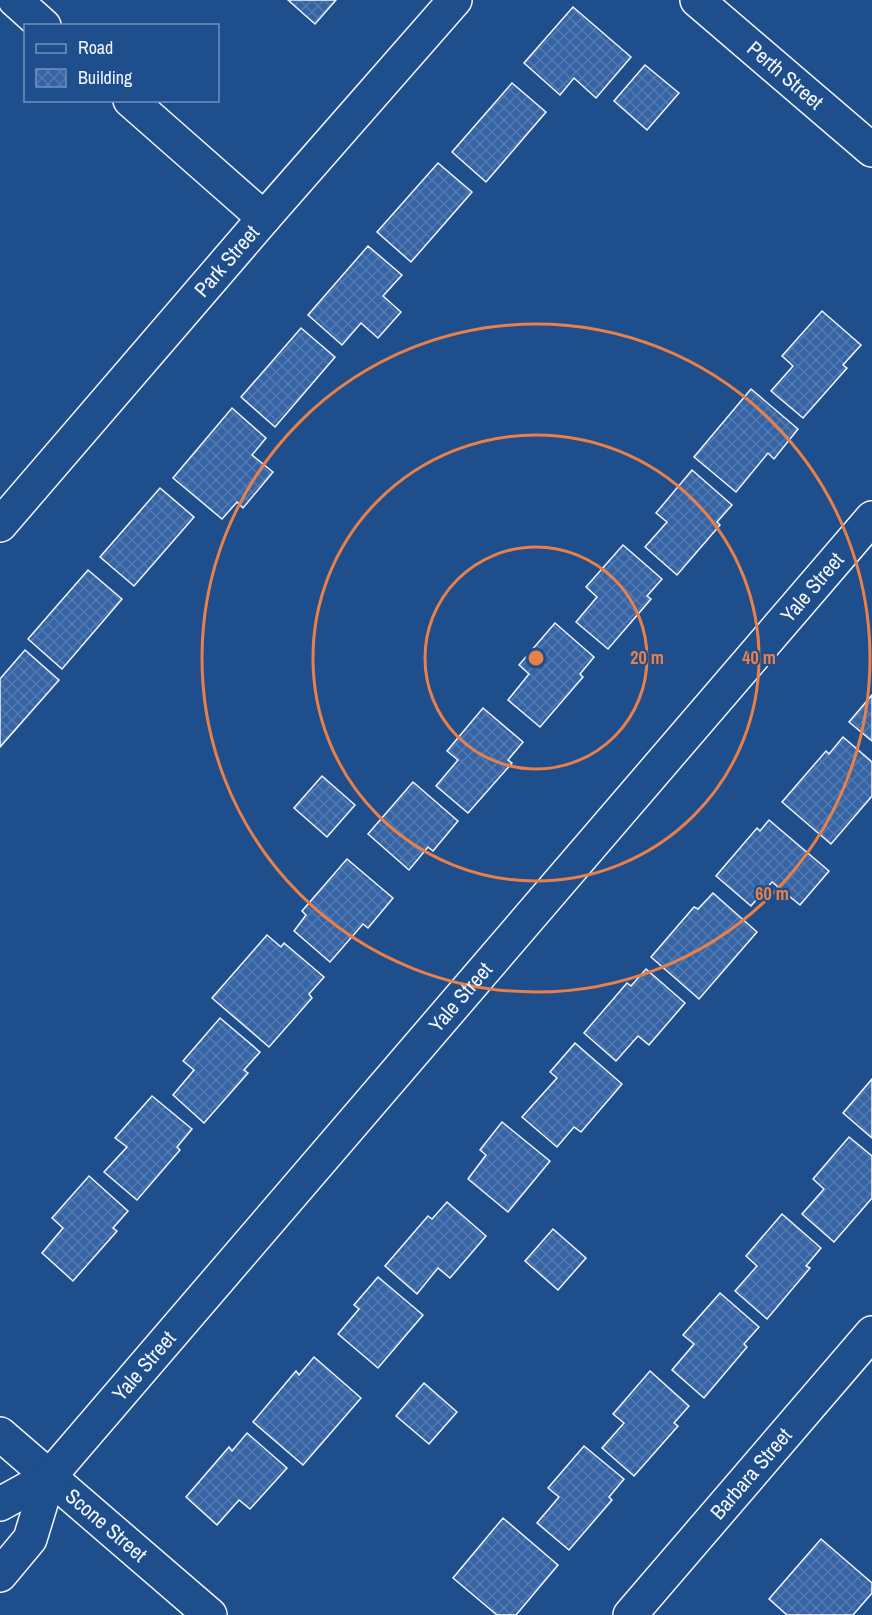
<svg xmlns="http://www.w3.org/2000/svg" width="872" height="1615" viewBox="0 0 872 1615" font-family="'Archivo Narrow',sans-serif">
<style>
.building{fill:url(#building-cross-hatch);stroke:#f2f6ff;stroke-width:1.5}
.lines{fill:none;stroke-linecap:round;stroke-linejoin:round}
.street-casing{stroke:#f2f6ff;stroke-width:36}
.street{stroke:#1f4e8c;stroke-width:33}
.ring{fill:none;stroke:#ea8049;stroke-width:3}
.labels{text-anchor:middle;stroke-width:4.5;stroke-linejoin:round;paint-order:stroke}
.street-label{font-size:21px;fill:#f2f6ff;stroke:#1f4e8c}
.centre{fill:#ea8049;stroke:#1f4e8c;stroke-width:3}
.ring-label{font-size:18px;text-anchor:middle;font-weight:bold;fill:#ea8049;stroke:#1f4e8c;stroke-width:4.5;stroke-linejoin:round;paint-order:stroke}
</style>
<defs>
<pattern id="building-cross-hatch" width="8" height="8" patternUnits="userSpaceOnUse" patternTransform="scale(1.5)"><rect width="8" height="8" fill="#3563a3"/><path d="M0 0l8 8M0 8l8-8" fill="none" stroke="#537ab1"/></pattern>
</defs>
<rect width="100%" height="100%" fill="#1f4e8c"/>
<g class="building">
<path d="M288 0H336L315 24Z"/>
<path d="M573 7 631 57 596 98 574 78 560 95 524 63Z"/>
<path d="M645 65 679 93 647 130 614 101Z"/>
<path d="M512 83 546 112 486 182 452 152Z"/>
<path d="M438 163 472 192 411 262 377 232Z"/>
<path d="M368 246 402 275 383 296 401 312 378 338 361 323 342 345 308 315Z"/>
<path d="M822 311 861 345 843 365 847 368 803 418 771 391 793 366 782 356Z"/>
<path d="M301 328 335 357 275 427 241 397Z"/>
<path d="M751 389 798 429 774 459 768 453 736 492 694 457Z"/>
<path d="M232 408 266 438 252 455 273 472 243 508 237 502 222 519 173 478Z"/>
<path d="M692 470 732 505 717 522 720 525 677 575 645 547 667 522 656 513Z"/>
<path d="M160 488 194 517 134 586 100 557Z"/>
<path d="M623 545 662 579 647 596 651 599 608 649 576 622 597 597 586 587Z"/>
<path d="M88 570 122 599 62 669 28 639Z"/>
<path d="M555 623 594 657 580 674 583 677 540 727 508 700 529 674 519 665Z"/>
<path d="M25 650 59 680 0 747V679Z"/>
<path d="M872 695V741L849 722Z"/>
<path d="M483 708 523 742 508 760 512 763 468 813 436 786 458 760 447 751Z"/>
<path d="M843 737 872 762V796L831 844 782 802 826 751 829 754Z"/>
<path d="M322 776 355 805 327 837 294 808Z"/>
<path d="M413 782 458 821 433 851 428 847 409 870 368 834Z"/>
<path d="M769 820 829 871 800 905 772 882 751 906 716 876 757 828 760 831Z"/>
<path d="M347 859 393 898 368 928 363 924 330 962 294 931 306 915 302 911Z"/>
<path d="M713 893 757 932 699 999 651 957 694 907 698 909Z"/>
<path d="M267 935 281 947 284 943 324 977 309 994 312 998 269 1047 212 998Z"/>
<path d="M646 969 685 1003 649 1045 638 1036 616 1061 584 1033 627 983 631 986Z"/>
<path d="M220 1018 260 1052 244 1070 248 1073 204 1123 173 1095 194 1070 183 1061Z"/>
<path d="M575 1043 622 1084 581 1132 574 1127 557 1147 522 1117 557 1078 550 1072Z"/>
<path d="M872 1079V1138L843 1113Z"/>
<path d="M152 1096 192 1129 177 1147 180 1150 137 1200 104 1172 127 1147 115 1138Z"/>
<path d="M502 1122 550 1161 508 1212 468 1179 486 1155 480 1150Z"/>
<path d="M849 1137 872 1156V1198L834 1242 802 1214 824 1189 813 1179Z"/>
<path d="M89 1176 128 1211 113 1228 117 1231 73 1281 42 1253 63 1228 52 1218Z"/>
<path d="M447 1202 486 1236 450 1278 438 1268 417 1294 385 1266 428 1216 432 1219Z"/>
<path d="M782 1214 821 1248 806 1266 810 1268 767 1319 735 1291 757 1266 746 1256Z"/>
<path d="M553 1229 586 1258 558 1290 525 1261Z"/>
<path d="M378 1277 423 1315 378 1368 338 1334 359 1309 354 1305Z"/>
<path d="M720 1293 759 1327 744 1344 747 1347 704 1398 672 1370 694 1344 683 1335Z"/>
<path d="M314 1357 361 1398 303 1465 253 1422 296 1371 299 1375Z"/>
<path d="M650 1371 689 1406 674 1423 678 1426 634 1476 602 1448 624 1423 613 1414Z"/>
<path d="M424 1383 457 1412 429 1444 396 1416Z"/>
<path d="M247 1433 287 1468 250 1509 239 1500 217 1525 186 1497 229 1447 232 1451Z"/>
<path d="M584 1446 624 1479 609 1497 612 1500 569 1550 537 1523 559 1497 548 1488Z"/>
<path d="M503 1518 558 1565 516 1615H497L453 1578Z"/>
<path d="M821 1539 872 1583V1593L853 1615H787L769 1599Z"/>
</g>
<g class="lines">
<defs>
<g id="street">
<path d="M15 0 44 26"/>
<path id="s1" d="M697 0 872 150"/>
<path d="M130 100 264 218"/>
<path id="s2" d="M0 525 264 218 455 0"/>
<path id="s3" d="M0 1434 210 1615"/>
<path id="s4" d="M0 1504 49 1477 872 518"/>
<path d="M0 1575 30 1539 49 1477"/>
<path id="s5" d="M630 1615 872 1333"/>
</g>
</defs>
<use href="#street" class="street-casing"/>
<use href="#street" class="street"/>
</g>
<g class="ring">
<circle cx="536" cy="658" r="111"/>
<circle cx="536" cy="658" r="223"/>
<circle cx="536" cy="658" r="334"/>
</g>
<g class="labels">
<g class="street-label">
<text dy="7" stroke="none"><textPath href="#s1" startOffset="116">Perth Street</textPath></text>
<text dy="7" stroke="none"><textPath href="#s2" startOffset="348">Park Street</textPath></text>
<text dy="7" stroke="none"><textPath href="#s4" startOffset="1228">Yale Street</textPath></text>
<text dy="7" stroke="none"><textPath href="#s4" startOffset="688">Yale Street</textPath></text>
<text dy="7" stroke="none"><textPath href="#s4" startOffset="202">Yale Street</textPath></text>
<text dy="7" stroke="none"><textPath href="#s5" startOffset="186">Barbara Street</textPath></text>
<text dy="7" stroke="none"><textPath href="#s3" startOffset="140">Scone Street</textPath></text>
</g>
</g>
<circle cx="536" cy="658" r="9" class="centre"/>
<g class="ring-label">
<text x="647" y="664">20 m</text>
<text x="759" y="664">40 m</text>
<text x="772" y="900">60 m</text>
</g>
<rect x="24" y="24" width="195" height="78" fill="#1f4e8c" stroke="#7391ba" stroke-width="1.5"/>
<rect x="36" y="44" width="30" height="9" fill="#1f4e8c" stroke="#7391ba" stroke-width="1.5"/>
<text x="78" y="54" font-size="18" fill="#f2f6ff">Road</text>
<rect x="36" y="69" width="30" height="18" fill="url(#building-cross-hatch)" stroke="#7391ba" stroke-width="1.5"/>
<text x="78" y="84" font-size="18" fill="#f2f6ff">Building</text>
</svg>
